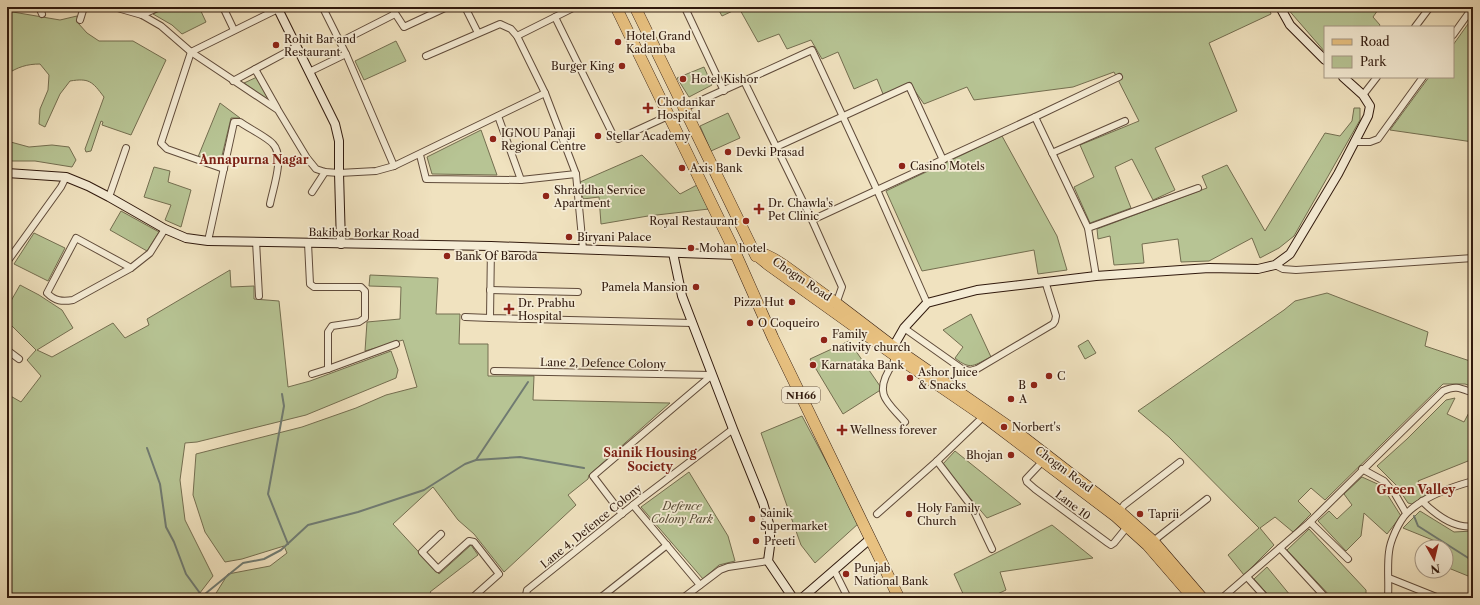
<svg xmlns="http://www.w3.org/2000/svg" width="1480" height="605" viewBox="0 0 1480 605" font-family="'Libre Caslon Text',serif">
<style>
.green{fill:#b7c494;stroke:#746e50}
.lines{fill:none;stroke-linecap:round;stroke-linejoin:round}
.stream{stroke:#707b72;stroke-width:2}
.street-casing{stroke:#604b3a;stroke-width:8}
.secondary-casing{stroke:#30190d;stroke-width:10}
.primary-casing{stroke:#30190d;stroke-width:10}
.highway-casing{stroke:#30190d;stroke-width:12}
.street{stroke:#f5ecd5;stroke-width:6}
.secondary{stroke:#f5ecd5;stroke-width:8}
.primary{stroke:#e8c180;stroke-width:9}
.highway{stroke:#e8c180;stroke-width:11}
.poi-dot{fill:#8f2418;stroke:#f5ecd5;stroke-width:1.5}
.labels{text-anchor:middle;stroke-width:3.5;stroke-linejoin:round;paint-order:stroke}
.shield{fill:#f5ecd5;stroke:#6b5849;stroke-width:1}
.shield-label{font-size:10px;font-weight:bold;fill:#30190d}
.poi-label{font-size:11px;fill:#30190d;stroke:#f5ecd5;text-anchor:start}
.street-label{font-size:11px;fill:#30190d;stroke:#f5ecd5}
.park-label{font-size:11px;font-style:italic;fill:#584c36;stroke:#f5ecd5}
.neighbourhood-label{font-size:12px;font-weight:bold;fill:#7a1f14;stroke:#f5ecd5}
</style>
<rect width="100%" height="100%" fill="#f0e2bf"/>
<filter id="stains"><feTurbulence type="fractalNoise" baseFrequency=".005" numOctaves="4"/><feColorMatrix values="0 0 0 0 .2 0 0 0 0 .09 0 0 0 0 .02 0 0 0 .5 -.17"/></filter>
<radialGradient id="worn" r=".72"><stop offset=".6" stop-color="#630" stop-opacity="0"/><stop offset="1" stop-color="#630" stop-opacity=".3"/></radialGradient>
<g class="green">
<path d="M169 7H199L206 22 182 34 172 25 153 14Z"/>
<path d="M717 7H1269L1271 14 1209 43 1237 111 1155 148 1175 190 1153 200 1132 159 1115 167 1131 208 1090 223 1074 187 1094 177 1080 145 1139 121 1114 72 1073 87 974 100 967 87 924 104 910 84 883 94 877 79 854 89 838 52 822 59 811 40 787 49 779 34 758 42 739 8 722 16Z"/>
<path d="M1286 7H1380L1373 17 1380 25 1379 27H1325V52Z"/>
<path d="M7 11 60 20 77 16 78 23 87 33 99 41H133L166 60 131 135 102 125 103 122 101 121 91 151 86 152 85 149 104 97C92 81 89 78 70 81L60 94 45 127 39 124 40 109 48 90 49 75 40 64C27 64 18 67 7 74Z"/>
<path d="M1473 17V142L1390 130 1429 77H1453V45Z"/>
<path d="M396 41 406 61 364 80 355 61Z"/>
<path d="M704 67 712 85 689 97 677 78Z"/>
<path d="M257 77 270 102 244 83Z"/>
<path d="M220 103 240 118H231L220 164 198 157Z"/>
<path d="M1354 108H1360V120L1294 236 1279 248 1260 258 1252 238 1209 261 1181 262 1178 239 1142 244 1144 263 1114 265 1110 236 1098 239 1097 229 1207 188 1202 176 1227 165 1265 231 1325 133 1340 136 1352 121Z"/>
<path d="M728 113 740 138 711 151 700 126Z"/>
<path d="M481 130 497 175 432 174 427 157Z"/>
<path d="M1002 136 1057 236 1067 270 1038 274 1034 250 922 271 886 191Z"/>
<path d="M7 141 29 147 52 145 69 147 76 160 72 167 35 161H7Z"/>
<path d="M642 155 680 194 697 185 709 209 648 216 601 224 599 197 583 199 580 182Z"/>
<path d="M154 167 170 171 168 182 191 190 181 227 165 220 171 205 144 197Z"/>
<path d="M121 211 159 232 147 251 110 230Z"/>
<path d="M34 233 65 248 48 281 14 264Z"/>
<path d="M230 270 231 287 254 286V299L279 301 288 387 310 381 391 351 398 370 396 378 306 415 197 442 185 443 180 480 185 520 213 576 196 598H7V394L21 402 41 376 27 360 36 350 7 321V308L20 285 39 295 62 310 73 328 37 350 52 357 113 323 125 338 149 325 147 319Z"/>
<path d="M370 275 438 278 436 314H460L459 344H488V376H534L533 400 670 403 589 475 588 479 568 495 576 505 504 572 474 534 458 520 433 487 393 524 439 574 471 545 478 555 430 592 435 598H213L228 574 270 566 287 553 284 546 242 559 225 562 205 532 193 495 196 454 302 427 356 408 386 395 417 387 403 340 365 351 367 322 400 319 401 287 369 286Z"/>
<path d="M1327 293 1428 332 1425 346 1473 362V387L1465 384H1443L1325 500 1311 488 1298 501 1311 514 1293 532 1275 517 1260 528 1274 545 1244 575 1228 555 1259 528 1169 437 1138 411 1284 310 1295 301Z"/>
<path d="M971 314 991 357C974 365 971 371 955 358L963 347 943 330Z"/>
<path d="M1088 340 1096 353 1085 359 1078 346Z"/>
<path d="M849 341 882 389 843 414 810 359Z"/>
<path d="M1455 398 1447 414 1464 422 1473 405V459L1418 481 1426 495 1412 504 1408 503 1396 485 1377 466 1407 439 1446 400Z"/>
<path d="M802 416 859 523 815 563 801 545 761 433Z"/>
<path d="M955 451 1021 504 987 518 942 465Z"/>
<path d="M689 472 728 536 735 561 719 565 703 579 641 507Z"/>
<path d="M1362 477 1382 486 1401 516 1387 534 1364 513 1361 536 1346 551 1318 521 1329 511 1337 519 1352 505 1344 494Z"/>
<path d="M1420 511 1454 532 1473 531V578L1446 567V547H1444L1445 545 1403 528Z"/>
<path d="M1052 525 1093 558 1000 572 1006 590 989 598H965L954 574Z"/>
<path d="M1309 529 1366 590V595H1382V598H1332L1287 550Z"/>
<path d="M1267 567 1290 595 1287 598H1271L1254 579Z"/>
</g>
<g class="lines">
<g class="stream">
<path d="M282 394 284 406 268 494 288 544"/>
<path d="M147 448 160 484 166 527 174 542 186 574 202 596"/>
<path d="M476 460 528 382"/>
<path d="M1414 516 1418 526 1473 561"/>
<path d="M200 598 243 563 264 559 281 550 308 525 358 512 424 490 465 464 476 460 520 457 584 468"/>
</g>
<defs>
<g id="street">
<path d="M39 7 42 14"/>
<path d="M114 7 142 15 161 26 191 52 278 110 307 158 316 169 325 172 339 173 376 171 394 166 545 93"/>
<path d="M223 7 234 30"/>
<path d="M324 7 323 8 346 54 394 166"/>
<path d="M391 7 404 27 447 7"/>
<path d="M465 7 478 33"/>
<path d="M686 10 724 91"/>
<path d="M142 15 159 7"/>
<path d="M555 17 613 135 618 139 668 116"/>
<path d="M80 20 84 7"/>
<path d="M1415 27 1430 7"/>
<path d="M1453 35 1473 7"/>
<path d="M517 36 575 7"/>
<path d="M340 42 395 14"/>
<path d="M426 56 500 24 511 29 517 36 545 93 576 174 583 249"/>
<path d="M255 69 277 108"/>
<path d="M309 72 346 54"/>
<path d="M233 81 296 47"/>
<path d="M744 81 812 50 877 190 927 303"/>
<path d="M1363 95 1377 77"/>
<path d="M684 108 744 81 812 220 842 287 836 304"/>
<path d="M498 116 521 180"/>
<path d="M1035 117 1088 228 1096 276"/>
<path d="M1354 142H1370L1378 139 1423 77"/>
<path d="M776 147 909 86 943 160"/>
<path d="M1052 153 1125 121"/>
<path d="M420 155 426 179 521 180 576 174"/>
<path d="M224 169 167 149 161 143 191 52 278 9"/>
<path d="M312 192 325 172"/>
<path d="M109 197 126 148"/>
<path d="M812 220 1035 117 1119 77"/>
<path d="M1088 228 1198 188"/>
<path d="M208 241 234 122H240C248 128 267 137 273 144 285 157 273 188 270 204"/>
<path d="M256 241 259 296"/>
<path d="M308 243 310 284 314 287H361L365 291V318L359 322 332 326 328 332V369L396 344"/>
<path d="M491 246 490 318 692 323"/>
<path d="M7 262 61 187 66 177"/>
<path d="M1275 265 1283 269 1296 270 1473 258"/>
<path d="M131 268 76 238 47 293C55 301 62 302 73 300L131 268 150 253 165 229"/>
<path d="M490 290 578 292"/>
<path d="M465 317 490 318"/>
<path d="M904 328 962 369 970 371 977 369 1053 324 1055 321 1056 316 1045 281"/>
<path d="M7 350 19 359"/>
<path d="M894 356C895 363 892 365 889 370 874 396 889 403 905 422"/>
<path d="M494 371 712 375"/>
<path d="M312 374 328 369"/>
<path d="M937 461 972 507 992 549"/>
<path d="M1042 462 1026 479 1027 482 1035 489 1108 543 1111 545 1114 543 1127 527"/>
<path d="M1362 469 1384 481 1395 494 1406 513"/>
<path d="M1422 501C1435 514 1454 529 1473 526"/>
<path d="M633 505 700 585"/>
<path d="M1119 512 1124 505 1180 462"/>
<path d="M622 514 593 476 712 375"/>
<path d="M877 514 937 461 983 417"/>
<path d="M1310 522 1348 559"/>
<path d="M441 534 422 552 438 569 469 541 474 542 499 574 472 598"/>
<path d="M1152 542 1207 499"/>
<path d="M1280 548 1326 598"/>
<path d="M834 570 848 598"/>
<path d="M1247 577 1266 598"/>
<path d="M1389 578 1439 598"/>
<path d="M529 598 526 595 527 590 633 505 733 429"/>
<path d="M600 598 667 545"/>
<path d="M683 598 720 570 728 567 768 561"/>
<path d="M1222 598 1310 522 1443 391C1456 385 1460 388 1473 393"/>
<path d="M1388 598C1389 583 1387 566 1389 552 1390 541 1399 521 1407 513 1424 496 1451 487 1473 481"/>
</g>
<g id="secondary">
<path d="M277 7 335 124 339 141V173L341 244"/>
<path d="M1280 7 1290 25 1325 60"/>
<path d="M7 173 66 177 88 186 109 197 165 229 186 238 208 241 491 246 736 255"/>
<path d="M673 253 682 296 733 429 763 503 770 527V546L768 561 793 598"/>
<path d="M895 353 896 342 904 328 927 303 977 290 1096 276 1209 268 1258 269 1275 265 1290 254 1338 174 1368 116 1370 106 1363 95 1343 77"/>
<path d="M802 598 870 539"/>
</g>
<path id="primary" d="M756 256 767 265 894 356 983 417 1115 517 1147 546 1192 598"/>
<g id="highway">
<path d="M616 7 734 250 773 338 899 598"/>
<path d="M635 7 756 256 766 255 774 259 785 266 836 303 895 348 1018 433 1119 511 1153 541 1202 598"/>
</g>
</defs>
<use href="#street" class="street-casing"/>
<use href="#secondary" class="secondary-casing"/>
<use href="#primary" class="primary-casing"/>
<use href="#highway" class="highway-casing"/>
<use href="#street" class="street"/>
<use href="#secondary" class="secondary"/>
<use href="#primary" class="primary"/>
<use href="#highway" class="highway"/>
</g>
<g class="poi-dot">
<circle cx="618" cy="42" r="4"/>
<circle cx="276" cy="45" r="4"/>
<circle cx="622" cy="66" r="4"/>
<circle cx="683" cy="79" r="4"/>
<path d="M646 102h4v4h4v4h-4v4h-4v-4h-4v-4h4z"/>
<circle cx="598" cy="136" r="4"/>
<circle cx="493" cy="139" r="4"/>
<circle cx="728" cy="152" r="4"/>
<circle cx="902" cy="166" r="4"/>
<circle cx="682" cy="168" r="4"/>
<circle cx="546" cy="196" r="4"/>
<path d="M757 203h4v4h4v4h-4v4h-4v-4h-4v-4h4z"/>
<circle cx="746" cy="221" r="4"/>
<circle cx="569" cy="237" r="4"/>
<circle cx="691" cy="248" r="4"/>
<circle cx="447" cy="256" r="4"/>
<circle cx="696" cy="287" r="4"/>
<circle cx="792" cy="302" r="4"/>
<path d="M507 303h4v4h4v4h-4v4h-4v-4h-4v-4h4z"/>
<circle cx="750" cy="323" r="4"/>
<circle cx="824" cy="340" r="4"/>
<circle cx="813" cy="365" r="4"/>
<circle cx="1049" cy="376" r="4"/>
<circle cx="910" cy="378" r="4"/>
<circle cx="1034" cy="385" r="4"/>
<circle cx="1011" cy="399" r="4"/>
<circle cx="1004" cy="427" r="4"/>
<path d="M840 424h4v4h4v4h-4v4h-4v-4h-4v-4h4z"/>
<circle cx="1011" cy="455" r="4"/>
<circle cx="909" cy="514" r="4"/>
<circle cx="1140" cy="514" r="4"/>
<circle cx="752" cy="519" r="4"/>
<circle cx="756" cy="541" r="4"/>
<circle cx="846" cy="574" r="4"/>
</g>
<g class="labels">
<rect class="shield" x="782" y="387" width="38" height="16" rx="3"/>
<g class="shield-label">
<text x="801" y="399">NH66</text>
</g>
<g class="poi-label">
<text x="626" y="40">Hotel Grand<tspan x="626" dy="13">Kadamba</tspan></text>
<text x="284" y="43">Rohit Bar and<tspan x="284" dy="13">Restaurant</tspan></text>
<text x="614" y="70" text-anchor="end">Burger King</text>
<text x="691" y="83">Hotel Kishor</text>
<text x="657" y="106">Chodankar<tspan x="657" dy="13">Hospital</tspan></text>
<text x="501" y="137">IGNOU Panaji<tspan x="501" dy="13">Regional Centre</tspan></text>
<text x="606" y="140">Stellar Academy</text>
<text x="736" y="156">Devki Prasad</text>
<text x="910" y="170">Casino Motels</text>
<text x="690" y="172">Axis Bank</text>
<text x="554" y="194">Shraddha Service<tspan x="554" dy="13">Apartment</tspan></text>
<text x="768" y="207">Dr. Chawla's<tspan x="768" dy="13">Pet Clinic</tspan></text>
<text x="738" y="225" text-anchor="end">Royal Restaurant</text>
<text x="577" y="241">Biryani Palace</text>
<text x="699" y="252">Mohan hotel</text>
<text x="455" y="260">Bank Of Baroda</text>
<text x="688" y="291" text-anchor="end">Pamela Mansion</text>
<text x="784" y="306" text-anchor="end">Pizza Hut</text>
<text x="518" y="307">Dr. Prabhu<tspan x="518" dy="13">Hospital</tspan></text>
<text x="758" y="327">O Coqueiro</text>
<text x="832" y="338">Family<tspan x="832" dy="13">nativity church</tspan></text>
<text x="821" y="369">Karnataka Bank</text>
<text x="918" y="376">Ashor Juice<tspan x="918" dy="13">&amp; Snacks</tspan></text>
<text x="1057" y="380">C</text>
<text x="1026" y="389" text-anchor="end">B</text>
<text x="1019" y="403">A</text>
<text x="1012" y="431">Norbert's</text>
<text x="850" y="434">Wellness forever</text>
<text x="1003" y="459" text-anchor="end">Bhojan</text>
<text x="917" y="512">Holy Family<tspan x="917" dy="13">Church</tspan></text>
<text x="760" y="517">Sainik<tspan x="760" dy="13">Supermarket</tspan></text>
<text x="1148" y="518">Taprii</text>
<text x="764" y="545">Preeti</text>
<text x="854" y="572">Punjab<tspan x="854" dy="13">National Bank</tspan></text>
</g>
<g class="street-label">
<text transform="translate(364 233) rotate(1)" y="4">Bakibab Borkar Road</text>
<text transform="translate(802 279) rotate(34)" y="4">Chogm Road</text>
<text transform="translate(603 363) rotate(1)" y="4">Lane 2, Defence Colony</text>
<text transform="translate(1064 469) rotate(37)" y="4">Chogm Road</text>
<text transform="translate(1073 505) rotate(37)" y="4">Lane 10</text>
<text transform="translate(591 526) rotate(-39)" y="4">Lane 4, Defence Colony</text>
</g>
<g class="park-label">
<text x="682" y="510">Defence<tspan x="682" dy="13">Colony Park</tspan></text>
</g>
<g class="neighbourhood-label">
<text x="254" y="164">Annapurna Nagar</text>
<text x="650" y="457">Sainik Housing<tspan x="650" dy="14">Society</tspan></text>
<text x="1416" y="494">Green Valley</text>
</g>
</g>
<rect width="1480" height="605" fill="none" stroke="#f0e2bf" stroke-width="24"/>
<rect x="8" y="8" width="1464" height="589" fill="none" stroke="#30190d" stroke-width="2"/>
<rect x="12" y="12" width="1456" height="581" fill="none" stroke="#30190d"/>
<rect x="1324" y="26" width="130" height="52" fill="#f5ecd5" stroke="#a69885"/>
<rect x="1332" y="39" width="20" height="6" fill="#e8c180" stroke="#a69885"/>
<text x="1360" y="46" font-size="12" fill="#30190d">Road</text>
<rect x="1332" y="56" width="20" height="12" fill="#b7c494" stroke="#a69885"/>
<text x="1360" y="66" font-size="12" fill="#30190d">Park</text>
<g transform="translate(1434 559) rotate(172)"><circle r="19" fill="#f5ecd5" stroke="#a69885"/>
<path d="M0-3L7 15L0 10L-7 15Z" fill="#8f2418"/>
<text y="-6" font-size="11" font-weight="bold" text-anchor="middle" fill="#30190d">N</text>
</g>
<rect width="100%" height="100%" filter="url(#stains)"/>
<rect width="100%" height="100%" fill="url(#worn)"/>
</svg>
